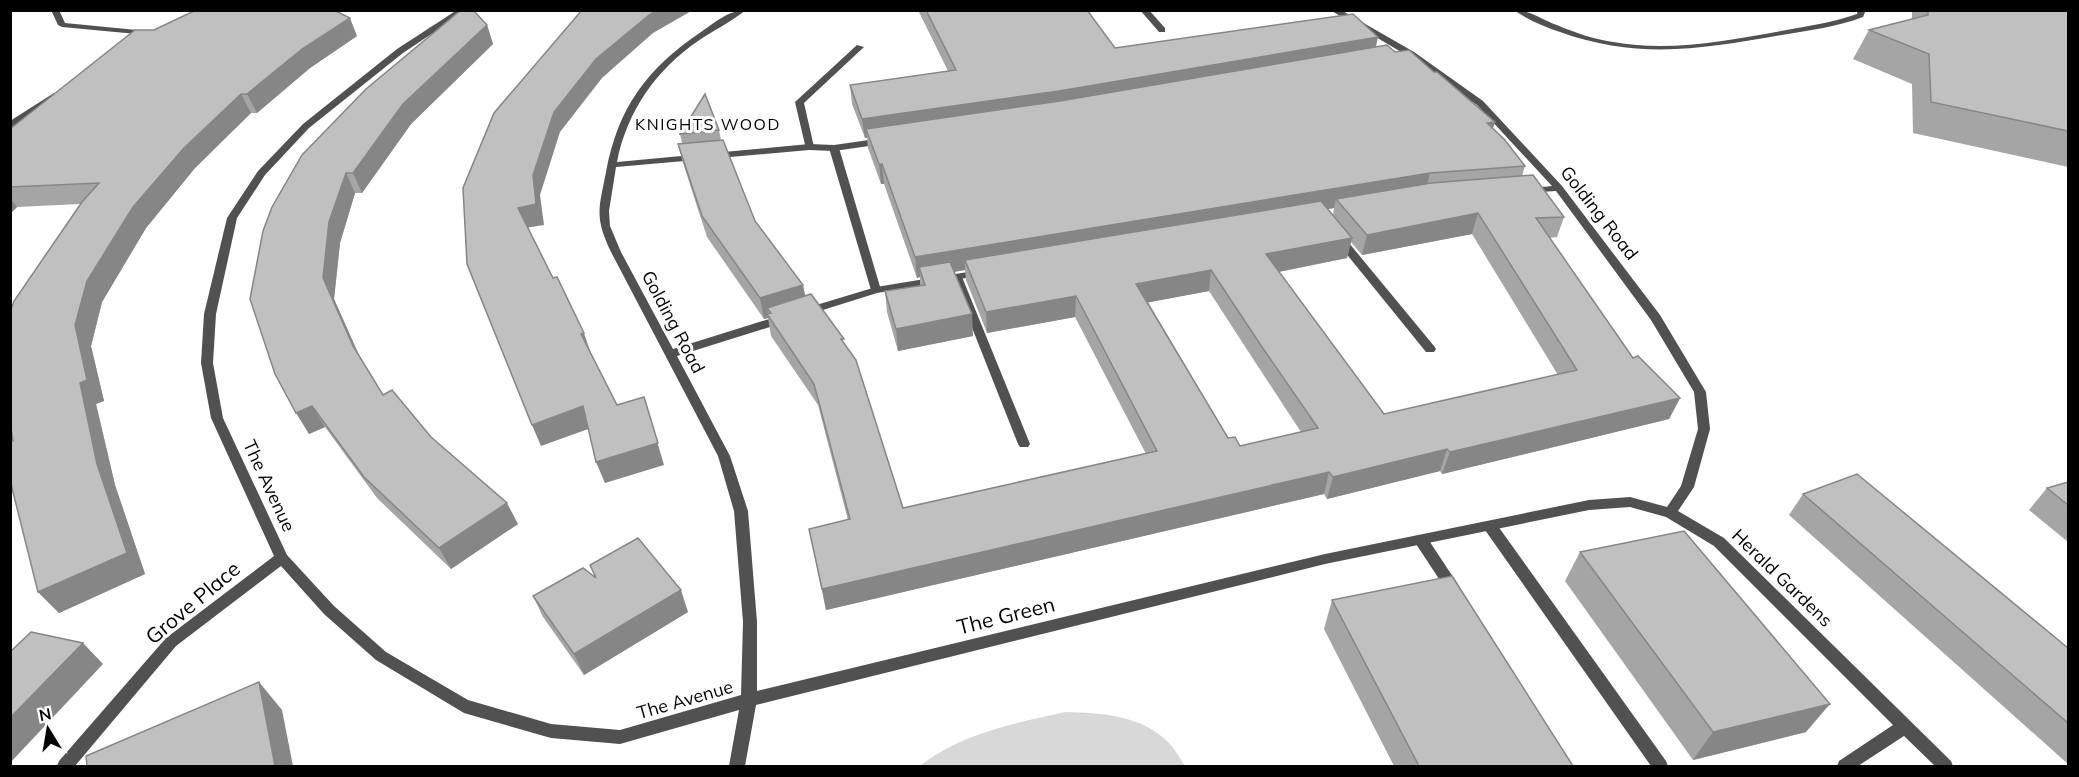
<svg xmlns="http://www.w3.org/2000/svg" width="2079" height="777" viewBox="0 0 2079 777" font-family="Mulish,sans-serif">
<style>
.green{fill:#d8d8d8}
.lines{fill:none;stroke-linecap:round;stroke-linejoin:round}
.lane{fill:#515151;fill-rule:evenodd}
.street{fill:#515151;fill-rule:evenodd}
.wall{fill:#a5a5a5;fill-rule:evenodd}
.shaded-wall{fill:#868686}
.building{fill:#c0c0c0;stroke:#868686;stroke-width:1.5;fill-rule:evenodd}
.labels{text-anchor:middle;stroke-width:6;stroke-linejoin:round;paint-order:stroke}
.far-neighbourhood-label{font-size:16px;letter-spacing:1.5px;fill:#000;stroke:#fff}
.street-label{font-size:18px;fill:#000;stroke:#fff}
.near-street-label{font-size:21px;fill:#000;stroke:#fff}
</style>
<rect width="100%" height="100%" fill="#fff"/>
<path class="green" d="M1065 712C1101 713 1142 715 1169 743 1175 749 1180 759 1185 766H920C960 734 1015 723 1065 712Z"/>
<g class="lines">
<g class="lane">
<path d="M1140 10H1149L1165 28V32H1159Z"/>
<path d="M1514 10C1530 10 1542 20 1557 25 1575 33 1594 39 1613 42 1669 52 1726 41 1781 31 1807 26 1832 23 1857 14L1858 10H1866L1863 17C1837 27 1810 30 1782 35 1703 49 1638 60 1560 32 1545 27 1528 20 1514 10Z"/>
<path d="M857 45 864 47 804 103 814 147 809 150 806 149 795 102Z"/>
<path d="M834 145 839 148 881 290 880 292H872L871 290 829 148Z"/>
<path d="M1340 236 1344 237 1434 346 1436 349 1434 352H1426L1336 241 1335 239Z"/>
<path d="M957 274 962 277 1030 444 1028 447H1020L1018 444 952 277Z"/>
<path d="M1490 521 1495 522 1666 761 1668 766H1651L1485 530 1483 526 1485 522Z"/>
<path d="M1421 535 1426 536 1459 586 1461 590 1459 594 1454 596 1449 594 1416 544 1414 540 1416 536Z"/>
</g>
<g class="street">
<path d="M51 10H59L65 23 147 31 151 33 147 35 62 27 58 25Z"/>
<path d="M457 10H467L403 53 309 128 265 175 237 218 216 314 213 363 223 418 287 555 334 606 386 652 468 700 551 724 620 730 741 695 743 622 734 511 718 456 611 252C594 216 599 209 606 172 618 108 646 69 701 32 714 23 729 10 746 10 731 22 714 30 698 41 656 70 627 111 617 162L809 144 834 145 883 138 888 141 883 144 834 151 809 150 616 167 609 211 610 226 621 252 673 349 785 314 791 318 789 321 677 356 730 456 748 511 757 622V691L1325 554 1589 500 1630 497 1667 507 1681 486 1698 429 1694 392 1651 320 1556 191 1525 193V189L1552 186 1477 105 1408 56 1330 10H1341L1414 52 1483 101 1562 186 1660 315 1706 392 1710 429 1694 487 1678 511 1724 538 1951 761 1953 766H1935L1904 736 1858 766H1837L1839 761 1893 725 1714 546 1666 517 1630 507 1589 510 1325 564 756 705 745 766H729L739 710 620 744 551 738 464 713 376 660 324 614 281 566 176 646 75 766H57L59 761 166 638 274 556 211 418 201 363 204 314 227 218 258 171 303 124 397 49Z"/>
<path d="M54 93 58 96 57 98 10 128V121Z"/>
<path d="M980 270 984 271 985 273 984 275 877 293 807 315 801 311 803 309 876 287Z"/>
</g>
</g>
<g class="wall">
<path d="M918 10H1087L1115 48 1376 47 1395 52 1493 128 1525 166 1522 176 1564 217 1557 237 1549 238 1633 358 1680 398 1669 419 1442 474 1440 471 1327 499 1324 494 826 610 809 529 848 520 818 405 771 336 768 318 764 319 707 237 683 163 678 144 682 143 680 134 719 130 721 140 755 221 803 285 805 296 845 345 903 508 1146 454 1075 317 987 333 966 280 965 270 954 272 973 336 898 351 887 312 885 291 920 286V277L917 278 884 184H881L868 148 867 138H865L852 104 850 85 948 71ZM1334 208 1333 215 1328 209ZM1472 234 1558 375 1384 414 1279 272 1347 258 1351 242 1362 255ZM1209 291 1257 365 1301 432 1240 446 1228 438 1148 302Z"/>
<path d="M1912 10H2068V167L1913 133 1912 84 1853 59 1869 30 1912 19Z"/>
<path d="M487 25 493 44 411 124 362 193H355L340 243 334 299 360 357 383 395 431 437 518 524 451 569 377 498 325 427 309 434 263 231Z"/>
<path d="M357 36 310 68 257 113H251L195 168 146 228 102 302 91 346 104 401 96 404 115 485 145 574 59 613 38 592 13 441 80 204 17 207 10 214V129Z"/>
<path d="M2068 482V542L2029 510 2047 488Z"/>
<path d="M1803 494 2068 648V764L1789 515Z"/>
<path d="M1580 552 1806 732 1693 760 1565 581Z"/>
<path d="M596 578 688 612 584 675 543 617 533 596Z"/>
<path d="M1332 600 1573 766H1394L1324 629Z"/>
</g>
<g class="shaded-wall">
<path d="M657 10H693L653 33 602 78 560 132 540 195 544 225 525 228 518 208 533 175 554 112 596 59 649 15Z"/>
<path d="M350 18 357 36 310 68 257 113 247 94 302 49Z"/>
<path d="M487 25 493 44 411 124 362 193 353 173 403 104Z"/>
<path d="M1378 37 1374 56 866 129 867 138H865L862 119Z"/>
<path d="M241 94 251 113 195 168 146 228 102 302 91 346 104 401 96 404 115 485 145 574 59 613 38 592 97 464 80 383 75 325 87 281 133 207 184 148Z"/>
<path d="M1495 122 1489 142 1487 123Z"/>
<path d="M879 164H882L884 184H881Z"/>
<path d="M346 173 355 193 340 243 334 299 364 367 353 346 323 278 329 222Z"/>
<path d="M1430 173 1425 193 1336 199 1334 208 969 269 965 260V270L922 277 919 267 920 277 917 278 915 257Z"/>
<path d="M10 198 17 207 10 214Z"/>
<path d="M1478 213 1472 234 1362 255 1367 235Z"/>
<path d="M1352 238 1347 258 1262 275 1266 254Z"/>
<path d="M1211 270 1209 291 1135 305 1136 284Z"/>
<path d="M803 285 807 306 771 313 767 308 769 317 767 314 768 318 764 319 760 298Z"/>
<path d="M1076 296 1075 317 987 333 986 312Z"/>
<path d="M972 314 973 336 898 351 896 329Z"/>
<path d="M584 333 591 354 588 355 581 334Z"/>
<path d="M644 397 664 465 605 483 596 462Z"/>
<path d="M1680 398 1669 419 1442 474 1450 452Z"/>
<path d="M312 406 325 427 309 434 296 413Z"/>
<path d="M583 406 591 428 541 446 532 425Z"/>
<path d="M1447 449 1440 471 1327 499 1333 477Z"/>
<path d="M1329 472 1324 494 826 610 822 589Z"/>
<path d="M507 503 518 524 451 569 439 548Z"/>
<path d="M681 590 688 612 584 675 574 654Z"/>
<path d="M83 643 103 664 10 763V718Z"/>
<path d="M259 682 282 710 293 766H275Z"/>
<path d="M1830 704 1806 732 1693 760 1713 732Z"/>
</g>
<g class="building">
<path d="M196 10H334L350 18 302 49 247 94H241L184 148 133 207 87 281 75 325 87 380 80 383 97 464 127 553 38 592 12 488 10 477V442L13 441 10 422V312L14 301 82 202 99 183 10 187V129L135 30H154Z"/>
<path d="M461 10H473L487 25 403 104 353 173H346L329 222 323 278 353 346 383 395 392 390 431 437 507 503 439 548 364 477 312 406 296 413 275 374 250 299 263 231 272 207 302 155 366 89Z"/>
<path d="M582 10H657L649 15 596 59 554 112 533 175 536 204 518 208 553 278 557 277 584 333 581 334 617 405 644 397 658 443 596 462 583 406 532 425 467 264 463 188 494 113Z"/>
<path d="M926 10H1087L1115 48 1353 14 1378 37 1059 91 862 119 850 85 956 70Z"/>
<path d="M1928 10H2068V131L1931 102 1929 54 1869 30 1928 15Z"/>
<path d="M1387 45 1395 52 1409 50 1434 72H1437L1495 122 1487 123 1504 139 1525 166 1430 173 915 257 882 164H879L866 129 1060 101Z"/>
<path d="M705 94 719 130 680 134Z"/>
<path d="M723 140 755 221 803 285 760 298 702 216 678 144Z"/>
<path d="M1533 175 1564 217 1536 218 1633 358 1638 356 1680 398 1450 452 1447 449 1333 477 1329 472 822 589 809 529 850 519 814 384 767 314 771 313 767 308 811 294 844 339H841L856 360 903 508 1157 451 1076 296 986 312 965 260 1321 201 1352 238 1266 254 1384 414 1577 370 1478 213 1367 235 1336 199 1431 183ZM1211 270 1260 344 1318 428 1240 446 1235 437 1228 438 1136 284Z"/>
<path d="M950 262 972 314 896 329 885 291 925 285 919 267Z"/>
<path d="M1857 474 2068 648V723L1803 494Z"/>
<path d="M2068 482V505L2047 488Z"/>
<path d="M1684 531 1830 704 1713 732 1580 552Z"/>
<path d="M638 538 681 590 574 654 533 596 583 568 596 578 590 565Z"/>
<path d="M1452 576 1573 766H1419L1332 600Z"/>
<path d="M31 632 83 643 10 718V652Z"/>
<path d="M259 682 275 766H87L86 756Z"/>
</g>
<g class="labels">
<g class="far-neighbourhood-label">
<text x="708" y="130">KNIGHTS WOOD</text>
</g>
<g class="street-label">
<text transform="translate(1599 213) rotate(52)" y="6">Golding Road</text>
<text transform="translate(673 322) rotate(62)" y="6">Golding Road</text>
<text transform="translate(269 486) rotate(65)" y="6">The Avenue</text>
<text transform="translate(1782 578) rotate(44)" y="6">Herald Gardens</text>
<text transform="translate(685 700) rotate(-16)" y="6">The Avenue</text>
</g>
<g class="near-street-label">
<text transform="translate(193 603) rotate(-40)" y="7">Grove Place</text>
<text transform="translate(1006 616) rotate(-14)" y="7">The Green</text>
</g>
</g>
<rect width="2079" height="777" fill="none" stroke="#000000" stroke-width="24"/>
<g transform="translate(48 729) rotate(349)" stroke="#ffffff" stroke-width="4.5" paint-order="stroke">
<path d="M0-4.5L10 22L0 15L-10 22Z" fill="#000000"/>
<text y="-9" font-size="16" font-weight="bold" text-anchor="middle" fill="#000000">N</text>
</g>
</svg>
